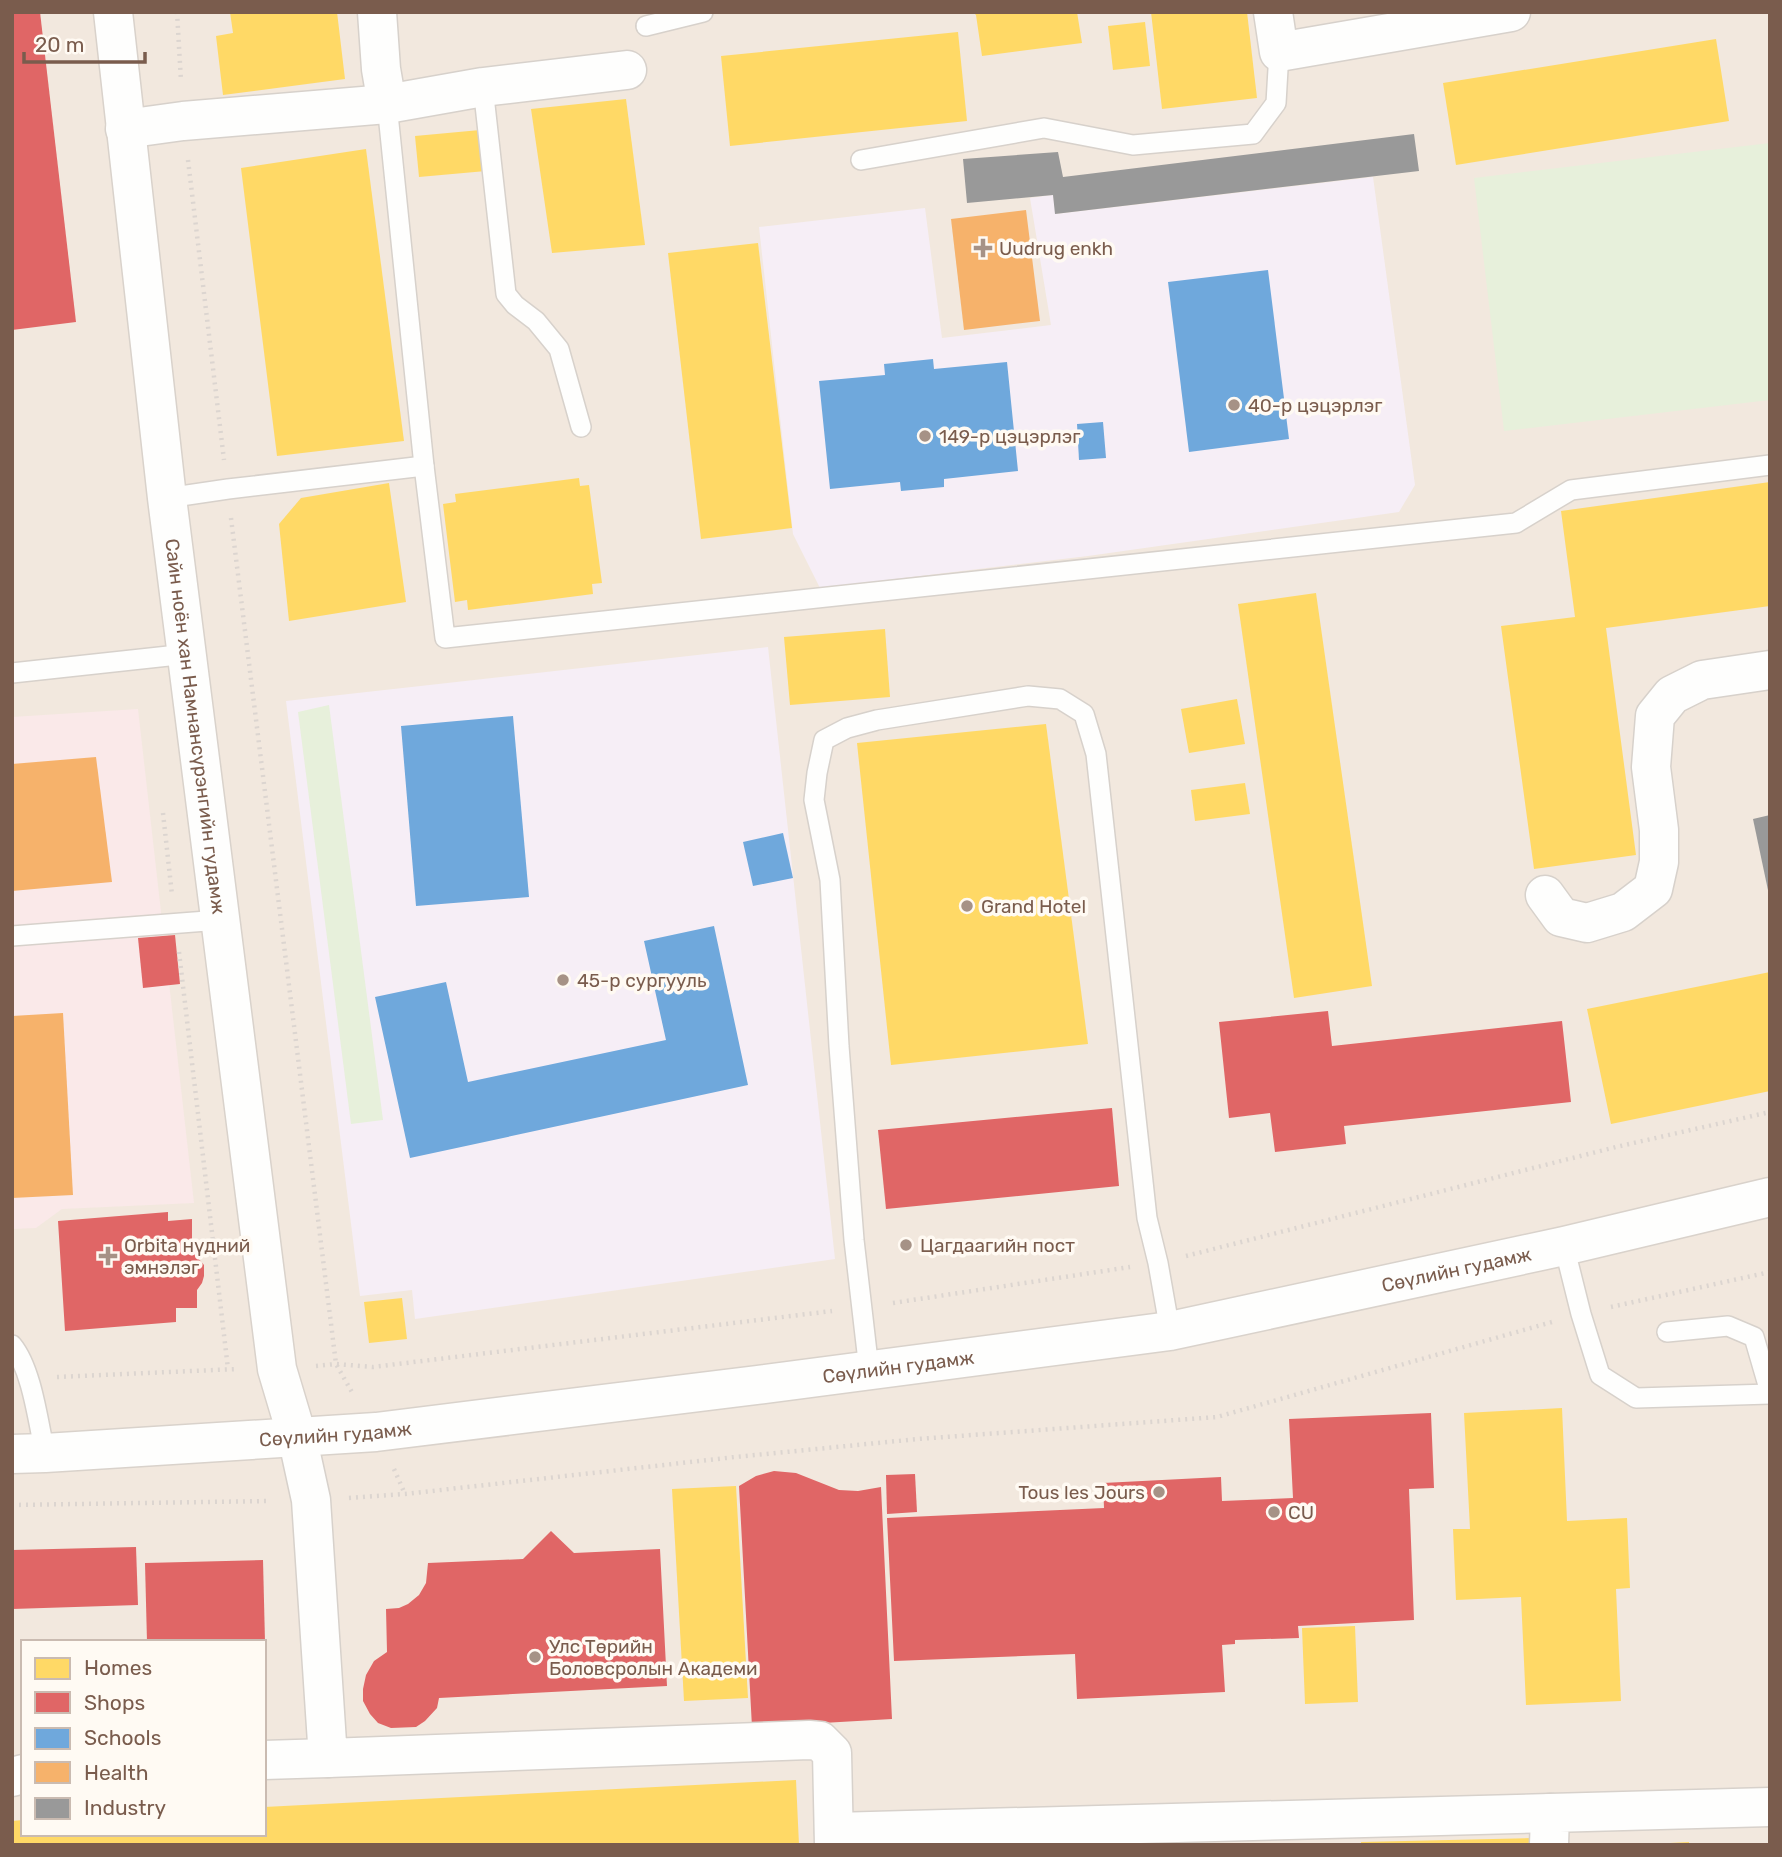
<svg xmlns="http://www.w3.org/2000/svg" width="1782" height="1857" viewBox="0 0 1782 1857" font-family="Rubik,sans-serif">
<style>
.residential{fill:#f2e8de;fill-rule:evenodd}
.education{fill:#f6eef6}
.medical{fill:#fae9e9}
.green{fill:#e7f0db}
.homes{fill:#ffd966}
.shops{fill:#e06666}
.schools{fill:#6fa8dc}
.health{fill:#f6b26b}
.industry{fill:#999}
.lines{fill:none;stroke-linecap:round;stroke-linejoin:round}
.lane-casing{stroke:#d7d1cb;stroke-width:22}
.street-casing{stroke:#d7d1cb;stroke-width:41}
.secondary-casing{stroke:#d9d2cb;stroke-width:41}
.path{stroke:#dcd5d0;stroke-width:4.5;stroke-dasharray:2 5;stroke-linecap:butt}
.lane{stroke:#fefefd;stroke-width:19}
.street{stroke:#fefefd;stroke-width:38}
.secondary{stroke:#fefefd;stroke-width:38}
.poi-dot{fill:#a69286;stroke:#fffaf3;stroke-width:2.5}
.labels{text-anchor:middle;stroke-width:7;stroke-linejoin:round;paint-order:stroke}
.poi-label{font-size:19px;fill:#7a5c4d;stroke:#fffaf3;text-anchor:start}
.street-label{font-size:19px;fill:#7a5c4d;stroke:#fffaf3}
</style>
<rect width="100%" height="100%" fill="#f9f5f0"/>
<path class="residential" d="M12 12H1770V1845H12ZM23 1642H264V1834H23Z"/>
<g class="education">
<path d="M1373 177 1415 485 1399 512 1088 556 820 588 793 534 759 227 925 208 942 338 1051 325 1030 198 1053 195 1056 214Z"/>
<path d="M768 647 835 1259 415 1319 412 1290 360 1296 286 701Z"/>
</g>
<path class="medical" d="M138 709 194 1203 62 1209 36 1228 12 1229V717Z"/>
<g class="green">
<path d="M1770 143V400L1504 431 1474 178Z"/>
<path d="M329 705 383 1120 351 1124 298 712Z"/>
</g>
<g class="homes">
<path d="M230 12H337L345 79 223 95 216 36 233 33Z"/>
<path d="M973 12H1077L1082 43 982 56 976 15Z"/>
<path d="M1151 12H1247L1257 98 1162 109Z"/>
<path d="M1145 22 1150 66 1113 70 1108 26Z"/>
<path d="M958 32 967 121 730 146 721 56Z"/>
<path d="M1716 39 1729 121 1456 165 1443 83Z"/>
<path d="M626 99 645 245 552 253 531 109Z"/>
<path d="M480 130 486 171 419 177 415 136Z"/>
<path d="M366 149 404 441 277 456 241 168Z"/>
<path d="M758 243 792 528 701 539 668 253Z"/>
<path d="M579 478 580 486 589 485 602 583 592 584 593 594 468 610 467 600 455 602 443 504 456 502 455 494Z"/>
<path d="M1770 482V606L1606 628 1636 855 1534 869 1501 626 1575 617 1561 511Z"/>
<path d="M389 483 406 602 289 621 279 524 301 498Z"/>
<path d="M1316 593 1372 986 1294 998 1238 604Z"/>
<path d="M885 629 890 697 790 705 784 637Z"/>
<path d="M1237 699 1245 744 1189 753 1181 709Z"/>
<path d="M1046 724 1088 1044 891 1065 857 743Z"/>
<path d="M1245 783 1250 814 1195 821 1191 790Z"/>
<path d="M1770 972V1091L1611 1124 1587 1009Z"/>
<path d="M402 1298 407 1339 369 1343 364 1302Z"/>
<path d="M1562 1408 1567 1521 1627 1518 1630 1588 1616 1589 1621 1701 1526 1705 1521 1597 1456 1600 1453 1529H1470L1464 1413Z"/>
<path d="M736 1486 748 1698 684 1701 672 1489Z"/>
<path d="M1355 1626 1358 1702 1305 1704 1302 1628Z"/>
<path d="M796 1780 799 1845H12V1821L23 1820V1834H264V1807Z"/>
<path d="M1532 1838V1845H1361V1842Z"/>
<path d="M1689 1842V1845H1670V1843Z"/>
</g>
<g class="shops">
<path d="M12 12H40L76 322 12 330Z"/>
<path d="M175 935 180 984 143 988 138 938Z"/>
<path d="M1328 1011 1332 1046 1562 1021 1571 1102 1344 1126 1346 1144 1275 1152 1270 1113 1229 1118 1219 1022Z"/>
<path d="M1112 1108 1119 1186 886 1209 878 1130Z"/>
<path d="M168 1212V1221L192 1219V1251L204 1265V1276L202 1283 197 1290V1308H176V1322L65 1331 58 1221Z"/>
<path d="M1431 1413 1434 1488 1409 1489 1414 1620 1298 1626 1299 1638 1235 1640V1644L1222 1645 1225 1692 1077 1699 1075 1654 894 1661 887 1518 1104 1508 1103 1483 1221 1477 1222 1501 1293 1498 1289 1419Z"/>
<path d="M774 1471 796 1473 839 1490 858 1491 881 1487 892 1719 752 1727 739 1486 756 1476Z"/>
<path d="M915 1474 917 1512 887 1514 886 1475Z"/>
<path d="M551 1531 574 1553 660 1549 667 1686 439 1698 437 1708 425 1721 416 1727 391 1728 378 1723 370 1714 363 1701V1689L366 1675 374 1661 387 1652 386 1609 399 1608 408 1604 419 1595 426 1583 428 1563 523 1559Z"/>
<path d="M136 1547 138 1605 12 1609V1550Z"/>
<path d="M263 1560 265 1642H147L145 1563Z"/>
</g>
<g class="schools">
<path d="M1268 270 1289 439 1189 452 1168 282Z"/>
<path d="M933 359 934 369 1007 362 1018 471 944 479V487L901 491 900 482 830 489 819 381 885 375 884 364Z"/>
<path d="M1103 422 1106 458 1079 460 1077 424Z"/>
<path d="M513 716 529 897 416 906 401 726Z"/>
<path d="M783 833 793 878 753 886 743 842Z"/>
<path d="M714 926 748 1085 410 1158 375 997 446 982 468 1082 666 1040 644 941Z"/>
</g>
<g class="health">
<path d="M1026 210 1040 321 964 330 951 219Z"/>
<path d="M96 757 112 882 12 891V764Z"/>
<path d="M63 1013 73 1195 12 1198V1016Z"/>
</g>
<g class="industry">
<path d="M1414 134 1419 171 1055 214 1053 195 967 203 963 159 1058 152 1063 177Z"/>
<path d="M1770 815V895H1769L1753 819Z"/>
</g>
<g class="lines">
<defs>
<g id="lane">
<path d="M646 26 703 12"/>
<path d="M483 87 506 294 515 305 536 321 559 349 581 427"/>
<path d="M387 104 424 466 445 638 1516 523 1571 490 1770 465"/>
<path d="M861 160 1044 128 1133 145 1253 134 1276 103 1279 52"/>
<path d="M167 498 228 489 424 466"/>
<path d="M12 673 187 654"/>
<path d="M12 936 220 920"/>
<path d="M1564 1246 1581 1314 1600 1375 1636 1398 1770 1394"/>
<path d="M1667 1332 1728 1326 1754 1337 1770 1392"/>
<path d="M12 1345C32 1369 38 1422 45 1453"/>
<path d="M869 1370 854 1240 839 1046 830 880 814 800 817 773 824 740 847 728 877 720 1028 696 1060 699 1084 714 1096 754 1147 1218 1158 1263 1170 1331"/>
</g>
<g id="street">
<path d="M377 12 381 69 387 104"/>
<path d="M1273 12 1279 52 1511 12"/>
<path d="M125 129 183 121 387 104 483 87 627 70"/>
<path d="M1545 895 1561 917 1587 923 1623 912 1653 889 1659 862V830L1651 767 1655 716 1672 695 1702 680 1770 670"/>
<path d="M297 1436 311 1500 328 1758 809 1740 820 1741 832 1753 834 1845"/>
<path d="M264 1760 328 1758"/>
<path d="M12 1777 23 1774"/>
<path d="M834 1832 1550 1813"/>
<path d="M1549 1845 1550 1813 1770 1807"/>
</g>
<g id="secondary">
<path id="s1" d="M113 12 167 498 277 1369 297 1436"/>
<path id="s2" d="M12 1454 45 1453 376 1432 757 1385 1170 1331 1564 1246 1770 1197"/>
</g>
</defs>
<use href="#lane" class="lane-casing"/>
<use href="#street" class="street-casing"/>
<use href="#secondary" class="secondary-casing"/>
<g class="path">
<path d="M177 12 181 81"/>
<path d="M188 160 224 460"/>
<path d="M231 518 336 1364 353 1394"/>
<path d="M163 813 172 895"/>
<path d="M179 952 228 1369"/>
<path d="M1186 1256 1616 1147 1770 1112"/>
<path d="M893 1303 1130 1267"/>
<path d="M1611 1307 1770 1272"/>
<path d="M316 1366 336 1364 373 1367 832 1311"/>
<path d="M57 1377 237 1369"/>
<path d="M394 1469 405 1494"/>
<path d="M349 1498 405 1494 735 1457 918 1439 1217 1417 1552 1322"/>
<path d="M12 1505 270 1501"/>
</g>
<use href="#lane" class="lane"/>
<use href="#street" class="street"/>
<use href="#secondary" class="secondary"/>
</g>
<g class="poi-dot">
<path d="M979.5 237.5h7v7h7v7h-7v7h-7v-7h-7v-7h7z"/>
<circle cx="1234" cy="405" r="7"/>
<circle cx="925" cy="436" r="7"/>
<circle cx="967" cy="906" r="7"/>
<circle cx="563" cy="980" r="7"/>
<circle cx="906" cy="1245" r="7"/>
<path d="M104.5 1245.5h7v7h7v7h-7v7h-7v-7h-7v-7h7z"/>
<circle cx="1159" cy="1492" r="7"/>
<circle cx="1274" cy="1512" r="7"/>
<circle cx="535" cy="1657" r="7"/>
</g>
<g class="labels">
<g class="poi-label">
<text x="999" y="255">Uudrug enkh</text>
<text x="1248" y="412">40-р цэцэрлэг</text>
<text x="939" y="443">149-р цэцэрлэг</text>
<text x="981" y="913">Grand Hotel</text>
<text x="577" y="987">45-р сургууль</text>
<text x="124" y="1252">Orbita нүдний<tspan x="124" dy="22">эмнэлэг</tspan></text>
<text x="920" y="1252">Цагдаагийн пост</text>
<text x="1145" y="1499" text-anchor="end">Tous les Jours</text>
<text x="1288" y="1519">CU</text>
<text x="549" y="1653">Улс Төрийн<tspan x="549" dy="22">Боловсролын Академи</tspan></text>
</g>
<g class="street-label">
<text dy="7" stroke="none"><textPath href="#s1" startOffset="719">Сайн ноён хан Намнансүрэнгийн гудамж</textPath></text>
<text dy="7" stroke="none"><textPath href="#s2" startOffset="1458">Сөүлийн гудамж</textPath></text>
<text dy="7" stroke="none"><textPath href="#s2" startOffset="891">Сөүлийн гудамж</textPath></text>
<text dy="7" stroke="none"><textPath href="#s2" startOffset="324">Сөүлийн гудамж</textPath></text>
</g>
</g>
<rect width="1782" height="1857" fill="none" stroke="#7a5c4d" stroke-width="28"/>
<rect x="21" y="1640" width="245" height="196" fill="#fffaf3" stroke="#cabbb1" stroke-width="2"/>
<rect x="35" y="1658" width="35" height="21" fill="#ffd966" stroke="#cabbb1" stroke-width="2"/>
<text x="84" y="1675" font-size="21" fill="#7a5c4d">Homes</text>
<rect x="35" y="1692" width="35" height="21" fill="#e06666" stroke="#cabbb1" stroke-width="2"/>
<text x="84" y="1710" font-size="21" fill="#7a5c4d">Shops</text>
<rect x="35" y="1728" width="35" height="21" fill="#6fa8dc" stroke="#cabbb1" stroke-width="2"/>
<text x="84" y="1745" font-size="21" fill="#7a5c4d">Schools</text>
<rect x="35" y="1762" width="35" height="21" fill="#f6b26b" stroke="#cabbb1" stroke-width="2"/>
<text x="84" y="1780" font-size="21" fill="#7a5c4d">Health</text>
<rect x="35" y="1798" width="35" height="21" fill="#999999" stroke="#cabbb1" stroke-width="2"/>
<text x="84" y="1815" font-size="21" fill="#7a5c4d">Industry</text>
<path d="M24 52v10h121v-10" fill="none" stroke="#7a5c4d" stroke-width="3.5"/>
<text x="35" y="52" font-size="21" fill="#7a5c4d" stroke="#fffaf3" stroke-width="5" paint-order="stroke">20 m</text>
</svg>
